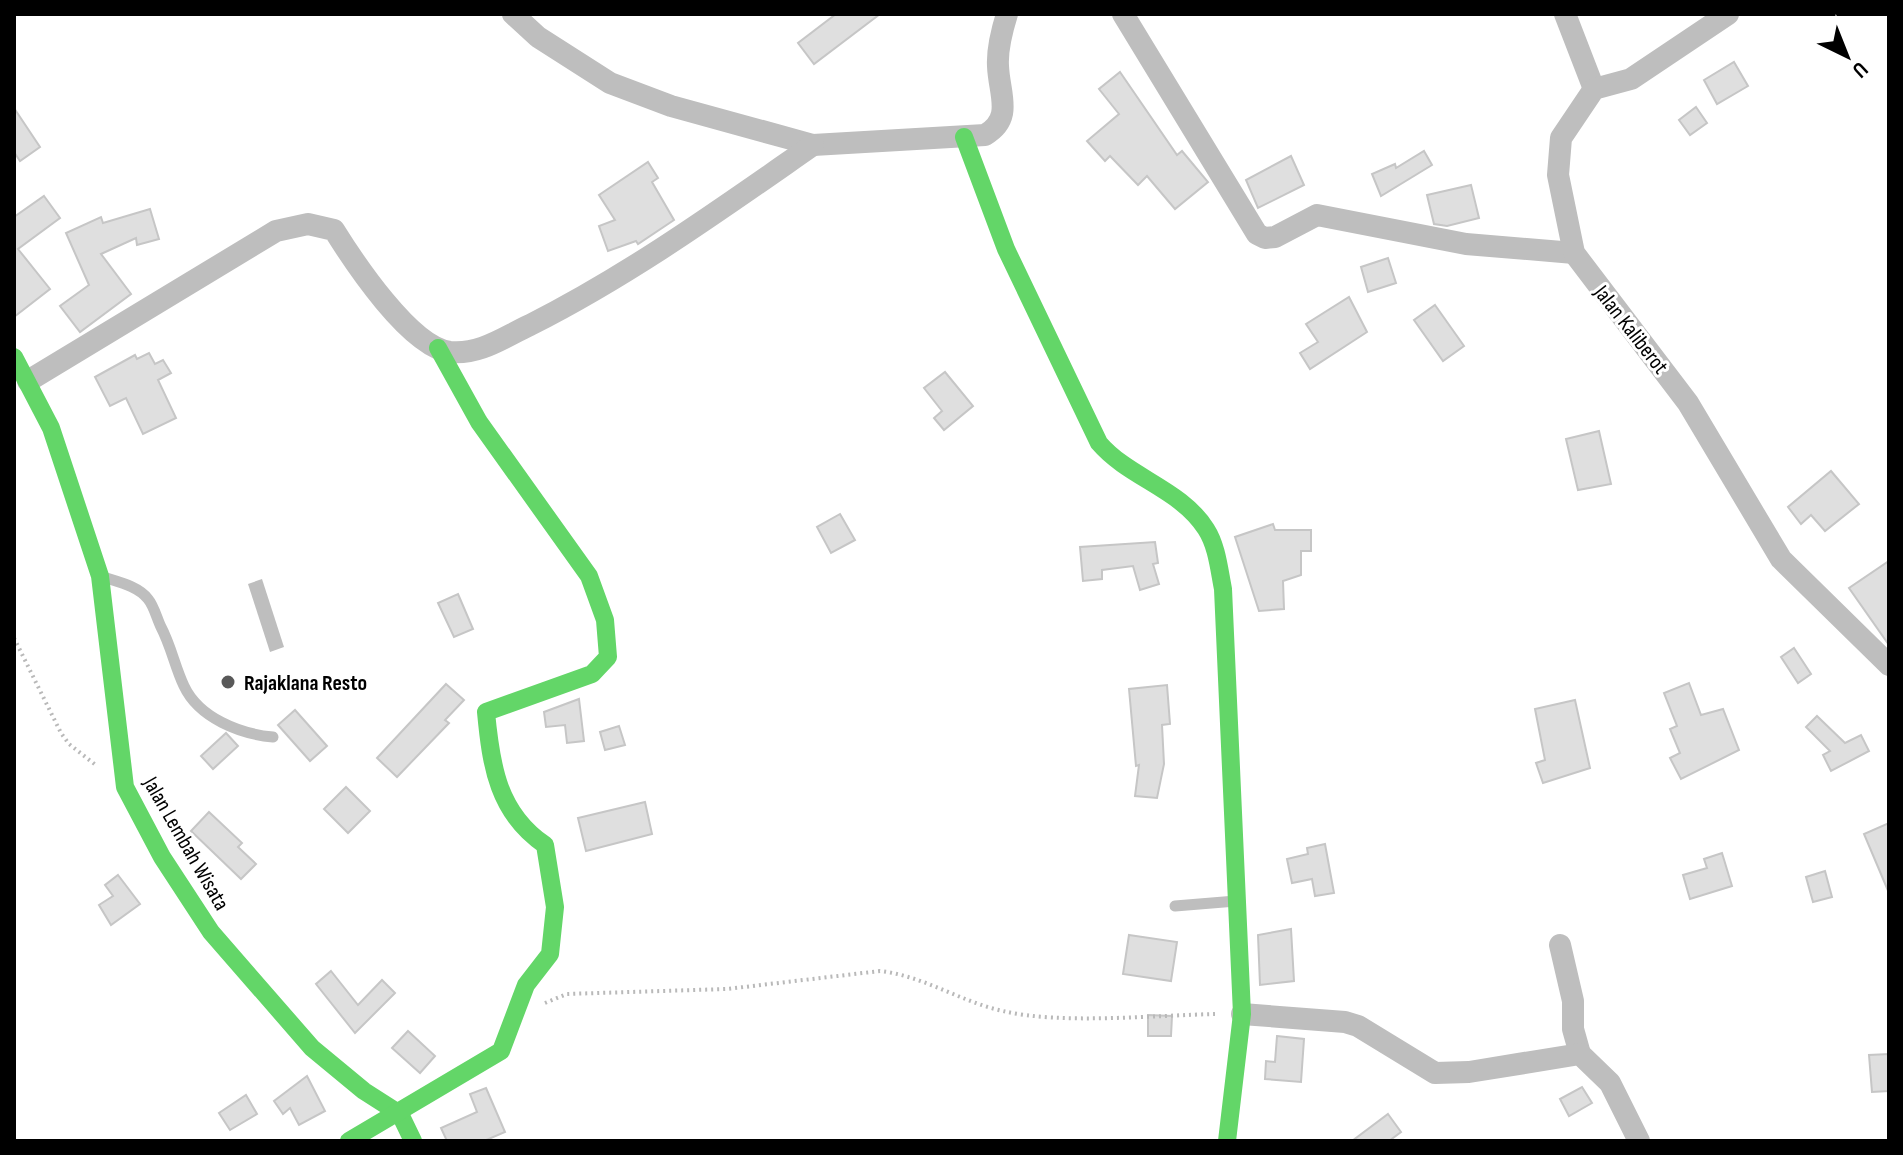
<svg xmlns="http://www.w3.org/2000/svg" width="1903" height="1155" viewBox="0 0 1903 1155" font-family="'Sofia Sans Condensed',sans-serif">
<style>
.water{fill:#bebebe}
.building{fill:#dfdfdf;stroke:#c6c6c6;stroke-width:2}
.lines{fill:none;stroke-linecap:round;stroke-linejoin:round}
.path{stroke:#b9b9b9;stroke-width:4;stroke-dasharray:2 4;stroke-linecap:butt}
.lane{stroke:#bebebe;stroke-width:11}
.street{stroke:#bebebe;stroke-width:22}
.fast{stroke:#63d668;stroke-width:18}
.poi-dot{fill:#595959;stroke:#fff;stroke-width:3}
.labels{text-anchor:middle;stroke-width:6;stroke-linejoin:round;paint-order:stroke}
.street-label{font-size:22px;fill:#000;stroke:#fff}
.poi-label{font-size:22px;font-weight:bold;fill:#000;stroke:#fff;text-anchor:start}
</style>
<rect width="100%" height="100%" fill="#fff"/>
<path class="water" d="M262 579 284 647 270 652 248 584Z"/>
<g class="building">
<path d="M836 14H880L814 64 798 43Z"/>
<path d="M1734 62 1748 86 1717 104 1704 80Z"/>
<path d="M1120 72 1177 155 1182 151 1208 182 1175 209 1147 176 1138 185 1110 156 1105 161 1087 141 1119 114 1099 89Z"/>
<path d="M1696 107 1707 123 1690 135 1679 120Z"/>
<path d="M14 108 40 147 20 161 14 152Z"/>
<path d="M1424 151 1432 165 1381 196 1372 174 1395 164 1396 168Z"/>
<path d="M1291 156 1304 185 1258 208 1246 180Z"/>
<path d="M648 162 658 178 652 182 674 220 638 244 636 241 608 251 599 226 615 220 599 195Z"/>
<path d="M1471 185 1479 218 1447 226 1434 224 1427 195Z"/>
<path d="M44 196 60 218 18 249 50 289 14 317V217Z"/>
<path d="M150 209 159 239 137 245 136 238 101 254 131 294 80 332 60 306 89 285 66 233 101 217 103 223Z"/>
<path d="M1388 258 1396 283 1368 292 1361 267Z"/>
<path d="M1349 297 1367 332 1310 369 1300 353 1318 342 1306 324Z"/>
<path d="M1435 305 1464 346 1443 361 1414 320Z"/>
<path d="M149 353 155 364 163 360 171 373 158 380 176 418 143 434 126 398 110 406 95 377 135 355 137 359Z"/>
<path d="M945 372 973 406 944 430 934 418 942 411 924 388Z"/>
<path d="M1599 431 1611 484 1578 490 1566 439Z"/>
<path d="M1831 471 1859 504 1825 531 1811 515 1801 524 1788 507Z"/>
<path d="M840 514 855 540 831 553 817 527Z"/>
<path d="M1273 524 1275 530H1311V551H1301V575L1283 581 1284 609 1259 611 1235 537Z"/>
<path d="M1155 542 1158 563 1153 564 1159 584 1140 590 1133 566 1102 570V579L1083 581 1080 547Z"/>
<path d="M1889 561V645L1849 588Z"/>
<path d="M458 594 473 629 454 637 438 603Z"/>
<path d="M1794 648 1811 674 1798 683 1781 657Z"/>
<path d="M1689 683 1701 715 1723 709 1739 750 1681 779 1670 758 1680 753 1670 729 1677 726 1664 693Z"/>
<path d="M446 684 464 700 445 720 449 723 397 777 377 758Z"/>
<path d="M1167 685 1170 724 1162 725 1164 764 1157 798 1135 796 1139 765 1136 766 1129 689Z"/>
<path d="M579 699 584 741 567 743 565 725 546 727 544 712Z"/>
<path d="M1575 700 1590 768 1543 783 1536 763 1545 760 1535 709Z"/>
<path d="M295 710 327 746 310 761 278 725Z"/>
<path d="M1817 716 1845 743 1861 735 1869 751 1831 771 1823 755 1830 751 1806 727Z"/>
<path d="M619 726 625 745 605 750 600 732Z"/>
<path d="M226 733 238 746 213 769 201 756Z"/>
<path d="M346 787 370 811 348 833 324 809Z"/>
<path d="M645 802 652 834 586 851 578 818Z"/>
<path d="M209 812 242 843 238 847 256 864 241 879 191 831Z"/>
<path d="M1889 823V893L1864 834Z"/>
<path d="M1325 844 1334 893 1315 896 1312 879 1292 883 1287 859 1308 854 1307 848Z"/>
<path d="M1722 853 1732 886 1690 899 1683 875 1707 868 1704 859Z"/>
<path d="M1825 871 1832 897 1813 902 1806 877Z"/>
<path d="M118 875 140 904 111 925 99 905 113 896 105 885Z"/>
<path d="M1291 929 1294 981 1260 985 1258 935Z"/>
<path d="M1129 935 1177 942 1171 981 1123 974Z"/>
<path d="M331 971 358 1005 382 980 395 993 355 1033 316 984Z"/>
<path d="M1148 1015 1172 1016 1171 1036H1148Z"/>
<path d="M408 1031 435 1056 420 1073 392 1048Z"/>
<path d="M1277 1036 1304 1039 1301 1082 1265 1079 1266 1061 1275 1062Z"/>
<path d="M1889 1054V1091L1872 1092 1869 1055Z"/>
<path d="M307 1076 325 1111 299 1125 290 1108 283 1114 274 1101Z"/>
<path d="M1582 1087 1592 1103 1569 1116 1560 1099Z"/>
<path d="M486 1088 505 1132 484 1141H447L441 1128 477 1112 470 1094Z"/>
<path d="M246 1095 257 1114 230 1130 219 1113Z"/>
<path d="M1388 1114 1401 1132 1389 1141H1352Z"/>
</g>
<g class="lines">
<g class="path">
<path d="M14 638 61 733 69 744 97 766"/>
<path d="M545 1003 567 994 727 989 880 971C924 976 961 1002 1003 1011 1062 1025 1155 1015 1218 1014"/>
</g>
<g class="lane">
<path d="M103 577C118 582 138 586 148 599 154 606 157 619 161 627 171 646 175 667 184 686 199 718 240 734 273 737"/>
<path d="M1175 906 1236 901"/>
</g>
<g class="street">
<path d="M513 14 538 37 610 83 671 106 813 145 985 135C1014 118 999 94 998 66 997 49 1002 30 1007 14"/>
<path d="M1123 14 1257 234 1265 238 1275 237 1317 215 1466 244 1574 253"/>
<path d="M1565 14 1594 89"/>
<path d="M1728 14 1631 79 1594 89 1561 138 1558 175 1574 253 1688 403 1781 559 1889 665"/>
<path d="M28 381 276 231 308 224 334 230C354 262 410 347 450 352 480 355 504 337 530 325 631 274 721 209 813 145"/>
<path d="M1560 945 1573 1001V1029L1580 1054"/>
<path d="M1242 1014 1345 1022 1358 1026 1435 1073 1469 1072 1580 1054 1610 1083 1639 1141"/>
</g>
<g class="fast">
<path d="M964 137 1006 249 1099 443C1129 478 1181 489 1206 529 1217 546 1219 569 1223 589L1242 1014 1227 1141"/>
<path d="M14 357 51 428 100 576 125 787 162 857 211 932 312 1048 364 1091 400 1114 413 1141"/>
<path d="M349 1141 501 1051 526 985 550 954 555 907 545 845C498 813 491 766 486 712L592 674 608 657 605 620 589 576 479 422 438 348"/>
</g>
</g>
<circle class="poi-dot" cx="228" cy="682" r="8"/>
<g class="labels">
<g class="street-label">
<text transform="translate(1632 329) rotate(52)" y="8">Jalan Kaliberot</text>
<text transform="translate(187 843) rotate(60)" y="8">Jalan Lembah Wisata</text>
</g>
<g class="poi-label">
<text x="244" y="690">Rajaklana Resto</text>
</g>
</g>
<rect width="1903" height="1155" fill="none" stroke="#000000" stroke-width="32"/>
<g transform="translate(1847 56) rotate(137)" stroke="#ffffff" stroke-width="6" paint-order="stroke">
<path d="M0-6L14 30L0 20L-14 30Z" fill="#000000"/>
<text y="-12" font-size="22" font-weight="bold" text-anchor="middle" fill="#000000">U</text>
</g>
</svg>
